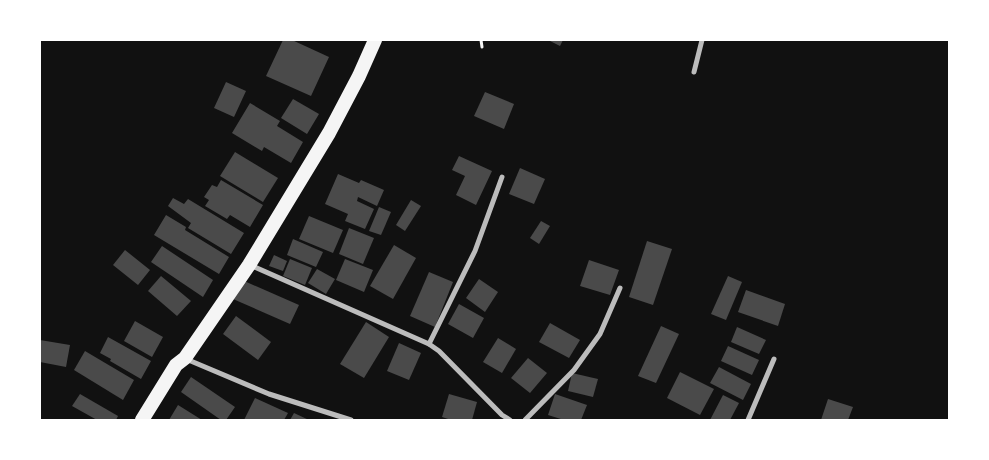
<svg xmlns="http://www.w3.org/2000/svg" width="989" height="460" viewBox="0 0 989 460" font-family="'Asap Condensed',sans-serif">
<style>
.building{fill:#4a4a4a}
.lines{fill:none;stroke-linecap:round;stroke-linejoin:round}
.path{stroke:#f5f5f5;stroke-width:3}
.minor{stroke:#bcbcbc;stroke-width:5}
.trunk{stroke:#f5f5f5;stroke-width:14}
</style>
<rect width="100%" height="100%" fill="#111"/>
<g class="building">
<path d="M283 40H292L329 57 311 96 266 76Z"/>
<path d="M548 40H563L560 46Z"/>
<path d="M226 82 246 91 234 117 214 108Z"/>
<path d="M485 92 514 104 504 129 474 116Z"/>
<path d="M293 99 319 114 307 134 281 118Z"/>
<path d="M250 103 280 121 277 126 303 142 291 163 264 147 262 151 232 133Z"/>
<path d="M235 152 278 178 263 202 220 176Z"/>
<path d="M459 156 492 171 476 205 456 195 465 176 452 170Z"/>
<path d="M520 168 545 179 534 204 509 194Z"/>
<path d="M338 174 359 183 361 180 384 190 377 206 358 197 357 201 374 209 365 229 345 221 348 214 325 204Z"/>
<path d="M221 180 263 205 250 227 230 215 227 219 205 206 209 200 204 197 212 185 217 187Z"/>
<path d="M173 198 184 204 188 199 244 233 231 254 188 228 191 223 168 206Z"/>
<path d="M411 200 421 206 405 231 396 225Z"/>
<path d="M379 207 391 212 381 235 369 231Z"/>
<path d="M166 215 186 227 185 230 229 257 219 274 154 235Z"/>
<path d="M309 216 343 230 333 253 299 239Z"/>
<path d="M541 221 550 226 539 244 530 238Z"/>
<path d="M349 228 374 238 363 264 339 254Z"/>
<path d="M293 239 323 252 316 267 287 255Z"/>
<path d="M647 241 672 249 653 305 629 297Z"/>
<path d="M394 245 416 258 393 299 370 286Z"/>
<path d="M162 246 213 280 203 297 151 262Z"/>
<path d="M125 250 150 270 138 285 113 265Z"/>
<path d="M274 255 287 261 283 271 269 266Z"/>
<path d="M290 259 312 268 305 285 283 276Z"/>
<path d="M345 259 373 270 364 292 336 280Z"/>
<path d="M589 260 619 270 610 295 580 286Z"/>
<path d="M317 269 335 279 326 294 308 283Z"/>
<path d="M429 272 453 282 435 327 410 316Z"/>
<path d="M161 276 191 301 177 316 148 291Z"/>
<path d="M728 276 742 282 726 320 711 314Z"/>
<path d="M479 279 498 292 485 312 466 298Z"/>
<path d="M242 280 299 305 290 324 233 299Z"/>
<path d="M746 290 785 304 778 326 738 312Z"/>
<path d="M459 304 484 318 473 338 448 324Z"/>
<path d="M236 316 271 342 258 360 223 334Z"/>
<path d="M135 321 163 337 152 357 124 341Z"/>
<path d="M366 322 389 337 364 378 340 364Z"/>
<path d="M550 323 580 340 569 358 539 342Z"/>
<path d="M661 326 679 334 656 383 638 376Z"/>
<path d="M737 327 766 340 759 354 731 342Z"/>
<path d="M108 337 151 361 141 379 110 361 111 359 100 353Z"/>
<path d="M498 338 516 349 502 373 483 362Z"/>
<path d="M40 340 70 345 66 367 40 362Z"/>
<path d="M399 343 421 353 409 380 387 371Z"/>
<path d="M728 346 759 360 752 375 721 361Z"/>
<path d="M85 351 134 380 123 400 74 370Z"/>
<path d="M528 358 547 373 530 393 511 378Z"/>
<path d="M719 367 751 384 743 400 710 383Z"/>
<path d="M680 372 714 389 700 415 667 398Z"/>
<path d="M572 373 598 379 593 397 568 391Z"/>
<path d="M191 377 235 407 226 420H221L181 392Z"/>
<path d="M80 394 118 416 116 420H97L72 406Z"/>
<path d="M449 394 477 402 472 420H451L442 417Z"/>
<path d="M555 394 587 405 581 420H564L548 415Z"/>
<path d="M723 395 739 403 730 420H710Z"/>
<path d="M255 398 288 413 284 420H244Z"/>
<path d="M828 399 853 407 848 420H821Z"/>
<path d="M178 405 202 420H169Z"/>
<path d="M294 413 309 420H290Z"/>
</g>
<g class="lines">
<path class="path" d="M481 40 482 47"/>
<g class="minor">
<path d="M694 72 702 40"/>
<path d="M250 265 429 344 439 351 502 415 510 420"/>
<path d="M429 344 475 251 502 177"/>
<path d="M186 359 269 394 351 420"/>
<path d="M525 420 574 370 600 334 620 288"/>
<path d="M748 420 774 359"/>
</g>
<path class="trunk" d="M142 420 176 365 185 358 249 265 329 133 359 76 375 40"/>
</g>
<rect width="989" height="460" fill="none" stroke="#ffffff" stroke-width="82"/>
</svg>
